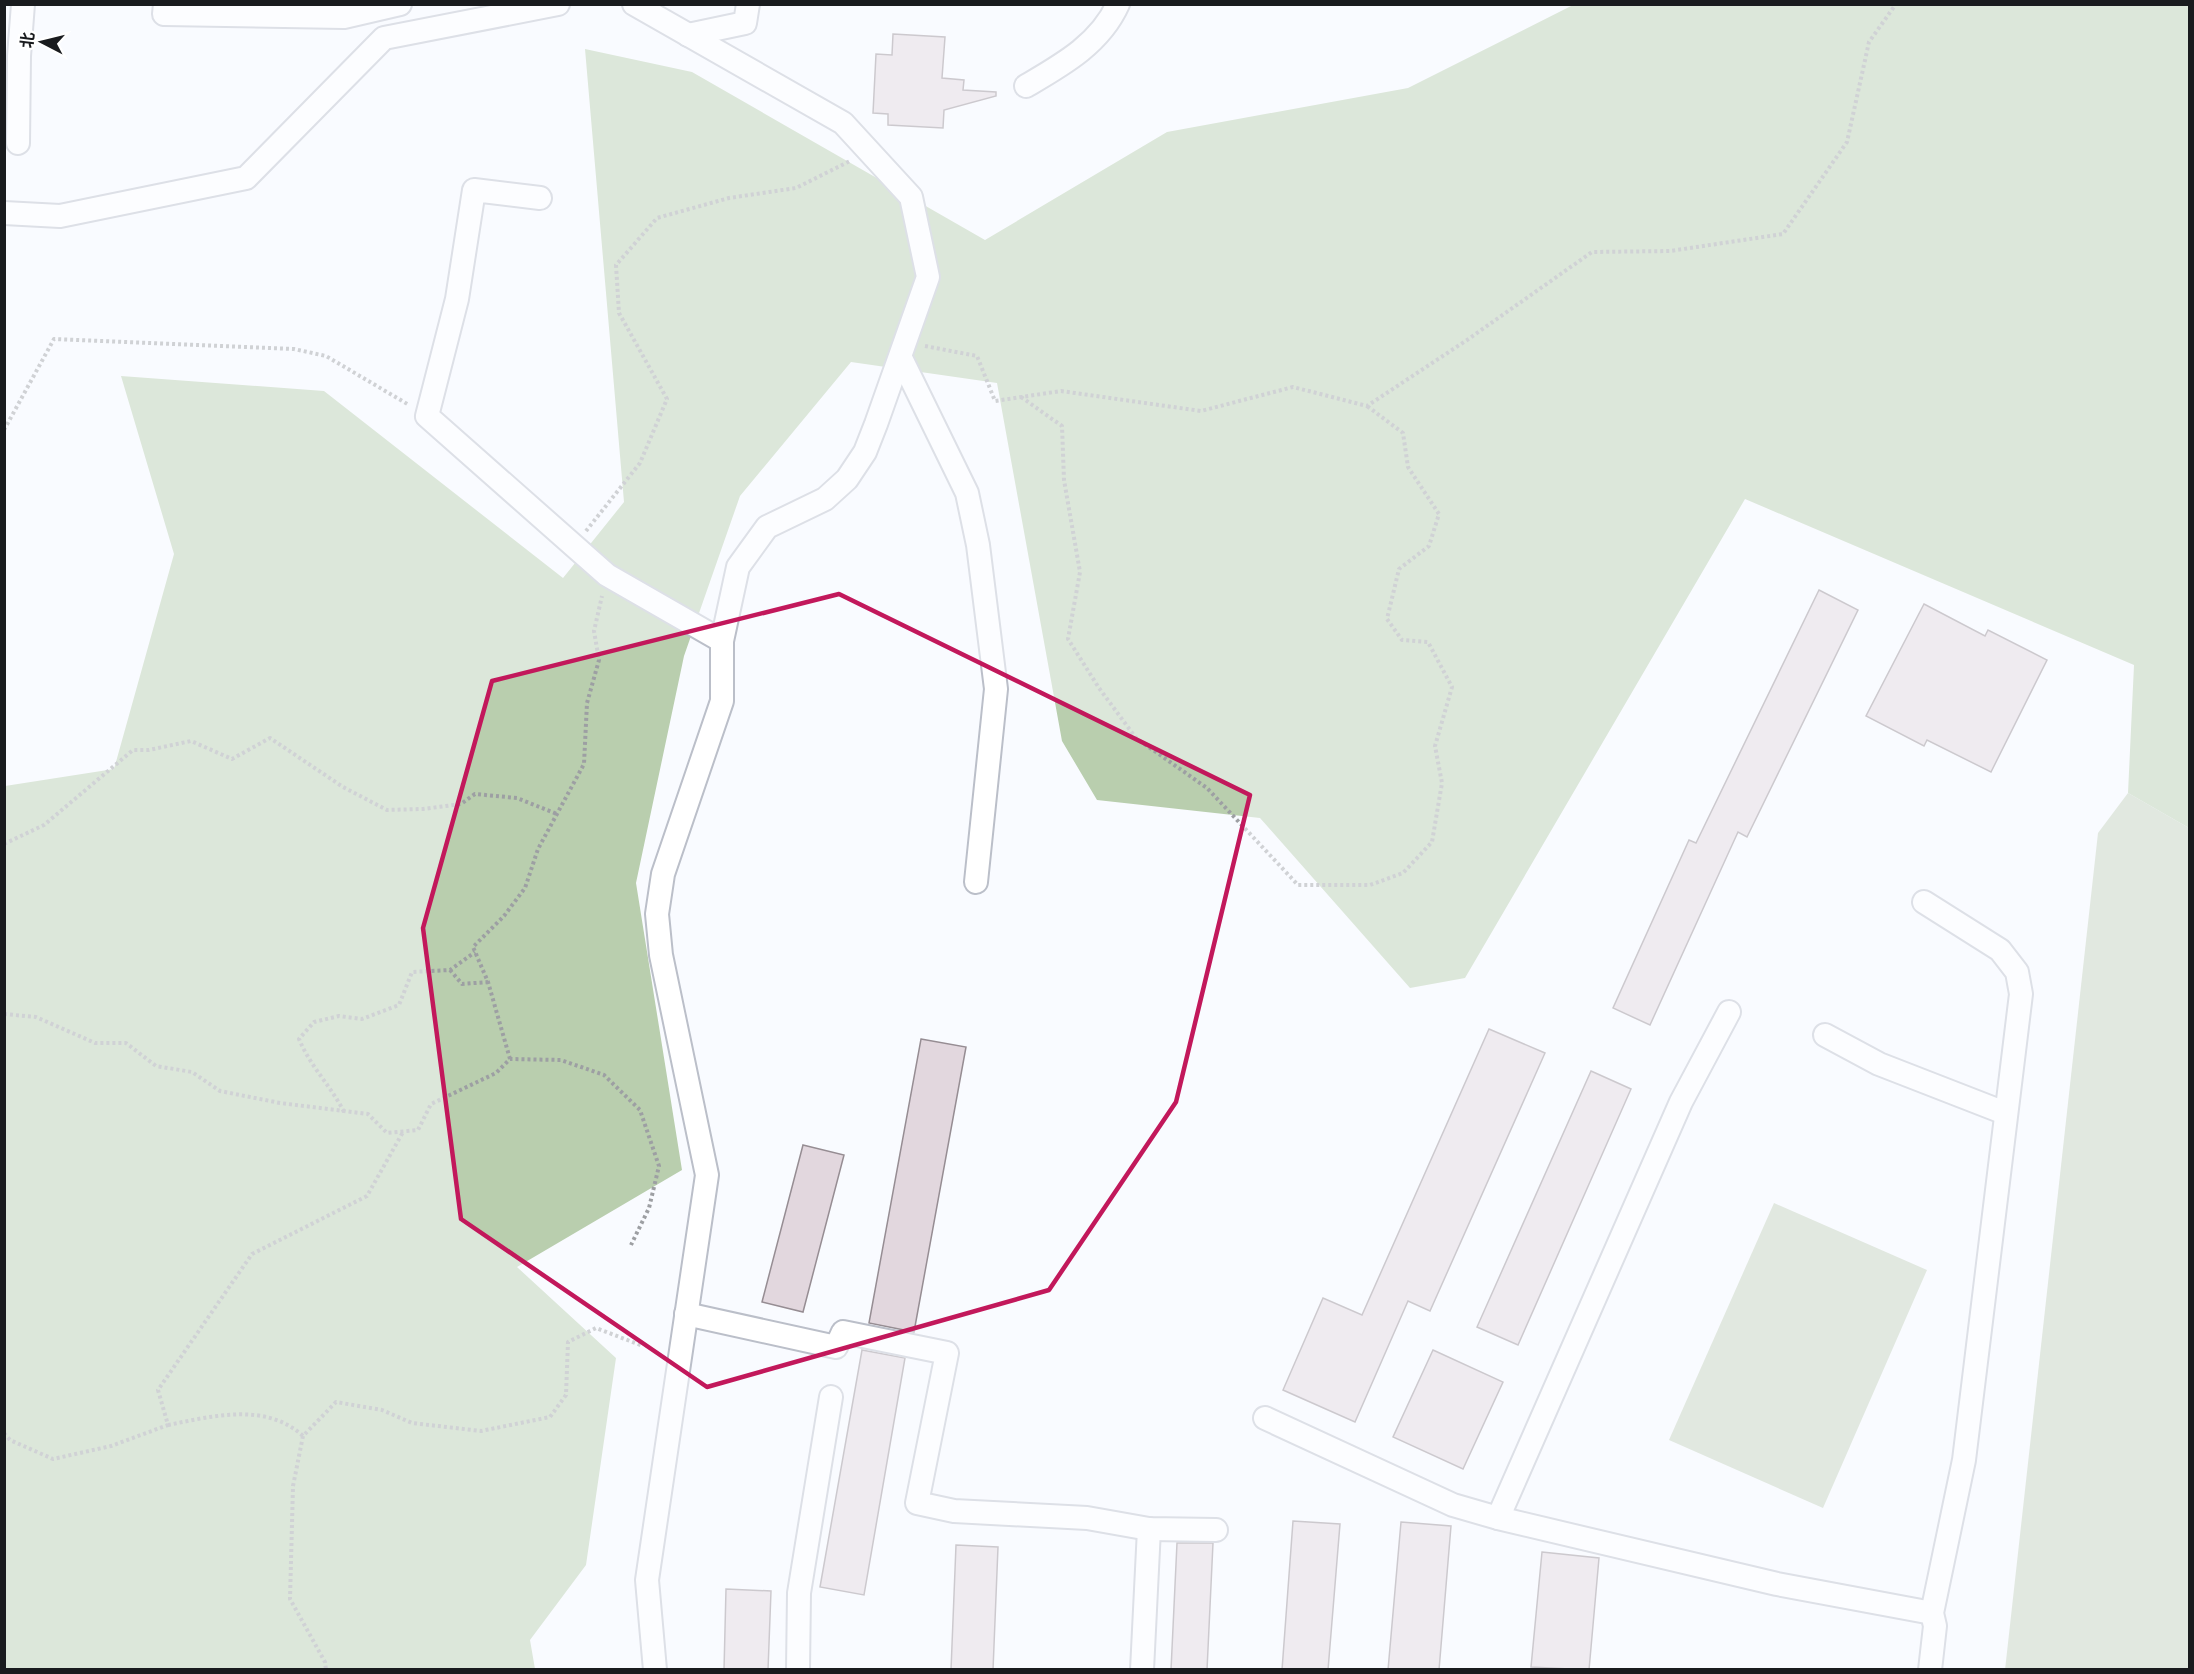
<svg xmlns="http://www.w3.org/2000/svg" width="2194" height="1674" viewBox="0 0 2194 1674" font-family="'DejaVu Sans','Noto Sans SC',sans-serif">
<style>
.green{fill:#c3d0bb}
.forest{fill:#b9ceae}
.building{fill:#e2d7de;stroke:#968d93;stroke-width:1.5}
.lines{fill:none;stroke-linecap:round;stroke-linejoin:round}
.minor-casing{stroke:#bbbfc9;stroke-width:26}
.path{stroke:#9d9fa3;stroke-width:4;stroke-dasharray:3 3;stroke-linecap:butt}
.minor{stroke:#fff;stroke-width:22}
.marked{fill:none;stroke:#c2185b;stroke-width:4.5;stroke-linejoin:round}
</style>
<rect width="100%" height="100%" fill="#f9fbff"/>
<g class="green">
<path d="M2128 793 2189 828V1669L2005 1670 2098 833Z"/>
<path d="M1774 1203 1927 1270 1823 1508 1669 1440Z"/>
</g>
<path class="forest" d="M1573 5H2189V828L2128 793 2134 665 1745 499 1465 978 1410 988 1260 818 1097 800 1062 741 997 383 851 362 740 496 684 656 636 883 682 1170 517 1267 616 1358 586 1565 530 1640 535 1669 5 1670V786L114 769 174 554 121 376 324 391 563 578 624 502 585 49 692 72 985 240 1167 132 1408 88Z"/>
<g class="building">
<path d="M893 34 945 37 942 78 964 80 963 90 996 92V96L944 110 943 128 888 125V114L873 113 876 54 892 55Z"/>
<path d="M1819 590 1858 610 1747 837 1738 832 1650 1025 1613 1008 1689 840 1696 843Z"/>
<path d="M1924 604 1985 636 1988 630 2047 660 1991 772 1927 740 1924 746 1866 716Z"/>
<path d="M1489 1029 1545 1053 1430 1311 1408 1301 1355 1422 1283 1390 1323 1298 1362 1315Z"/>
<path d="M921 1039 966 1047 914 1332 869 1323Z"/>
<path d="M1591 1071 1631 1089 1518 1345 1477 1327Z"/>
<path d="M803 1145 844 1155 803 1312 762 1302Z"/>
<path d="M862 1350 905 1358 864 1595 820 1587Z"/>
<path d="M1433 1350 1503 1382 1463 1469 1393 1437Z"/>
<path d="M1293 1521 1340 1524 1328 1670H1282Z"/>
<path d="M1401 1522 1451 1526 1439 1670H1388Z"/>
<path d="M1177 1543H1213L1207 1670H1171Z"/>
<path d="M956 1545 998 1547 993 1670H951Z"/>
<path d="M1542 1552 1599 1558 1589 1670 1531 1667Z"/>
<path d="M726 1589 771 1591 768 1670H724Z"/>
</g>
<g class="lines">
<defs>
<g id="minor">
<path d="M165 4 164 14 344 17 400 4"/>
<path d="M634 4 843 123 911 197 928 277 876 424 865 452 847 479 825 499 767 527 738 567 722 641V701L663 874 657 914 661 955 707 1175 647 1580 655 1670"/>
<path d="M688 35 745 23 748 4"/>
<path d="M1026 86C1062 65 1100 44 1118 4"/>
<path d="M18 143 19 56 23 4"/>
<path d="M540 198 474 190 457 299 427 416 607 575 722 641"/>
<path d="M4 213 60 216 246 178 384 38 558 4"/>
<path d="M901 358 967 493 978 545 996 689 976 882"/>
<path d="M1924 902 2000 950 2017 972 2021 994 1964 1460 1932 1613 1935 1626 1930 1670"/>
<path d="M1825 1035 1879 1064 2005 1113"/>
<path d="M686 1314 836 1347 843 1332 947 1353 917 1503 954 1511 1087 1518 1149 1529 1216 1530"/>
<path d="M1265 1418 1453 1505 1498 1518 1777 1584 1932 1613"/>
<path d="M1498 1518 1681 1102 1729 1012"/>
<path d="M798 1670 799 1593 831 1397"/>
<path d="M1142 1670 1149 1529"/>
</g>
</defs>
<use href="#minor" class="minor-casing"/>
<g class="path">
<path d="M925 346 977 356 995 401 1061 391 1201 411 1293 387 1367 406 1467 340 1592 252 1670 251 1783 234 1847 142 1869 42 1896 4"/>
<path d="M1021 397 1062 426 1064 480 1080 572 1068 639 1099 688 1136 738 1207 788 1298 885H1370L1403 873 1432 842 1442 783 1435 746 1452 687 1428 642 1402 640 1387 619 1399 569 1429 546 1439 514 1408 467 1403 433 1367 406"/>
<path d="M4 430 54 339 294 349 326 356 409 405"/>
<path d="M586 531 640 463 667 399 619 313 616 265 657 218 729 198 796 188 850 161"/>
<path d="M4 844 44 825 133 750H149L191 741 232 759 270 738 343 787 387 810 423 809 461 804 475 794 517 798 557 814"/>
<path d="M450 970 462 984 488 982"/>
<path d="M4 1014 36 1017 95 1043H126L156 1066 192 1072 220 1091 280 1103 368 1114 387 1133 418 1130 431 1104 496 1073 510 1059 561 1060 604 1075 640 1110 659 1166 649 1208 631 1245"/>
<path d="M510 1059 488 982 473 947 504 916 525 888 538 849 584 764 587 703 599 660 594 631 602 596"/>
<path d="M344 1112C331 1086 310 1066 299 1039L314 1022 339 1016 362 1019 399 1005 412 972 450 970 475 952"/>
<path d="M168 1425C213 1416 266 1402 303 1436L336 1402 382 1410 412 1423 481 1431 550 1417 566 1395 568 1342 596 1328 643 1346"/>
<path d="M4 1433 10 1440 53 1459 111 1446 168 1425 158 1390 252 1254 367 1196 403 1132"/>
<path d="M303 1436 293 1486 290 1599 325 1662 326 1670"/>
</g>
<use href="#minor" class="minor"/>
</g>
<path d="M0 0H2194V1674H0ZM839 594 1250 795 1176 1102 1049 1290 707 1387 461 1219 423 928 492 681Z" fill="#f9fbff" fill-opacity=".55" fill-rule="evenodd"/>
<path class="marked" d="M839 594 1250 795 1176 1102 1049 1290 707 1387 461 1219 423 928 492 681Z"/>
<rect width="2194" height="1674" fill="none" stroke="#191b1e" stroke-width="12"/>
<g transform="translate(42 42) rotate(277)" stroke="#ffffff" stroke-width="4.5" paint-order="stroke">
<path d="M0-4.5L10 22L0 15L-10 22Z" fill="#191b1e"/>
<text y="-9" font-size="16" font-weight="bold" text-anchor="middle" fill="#191b1e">北</text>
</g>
</svg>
